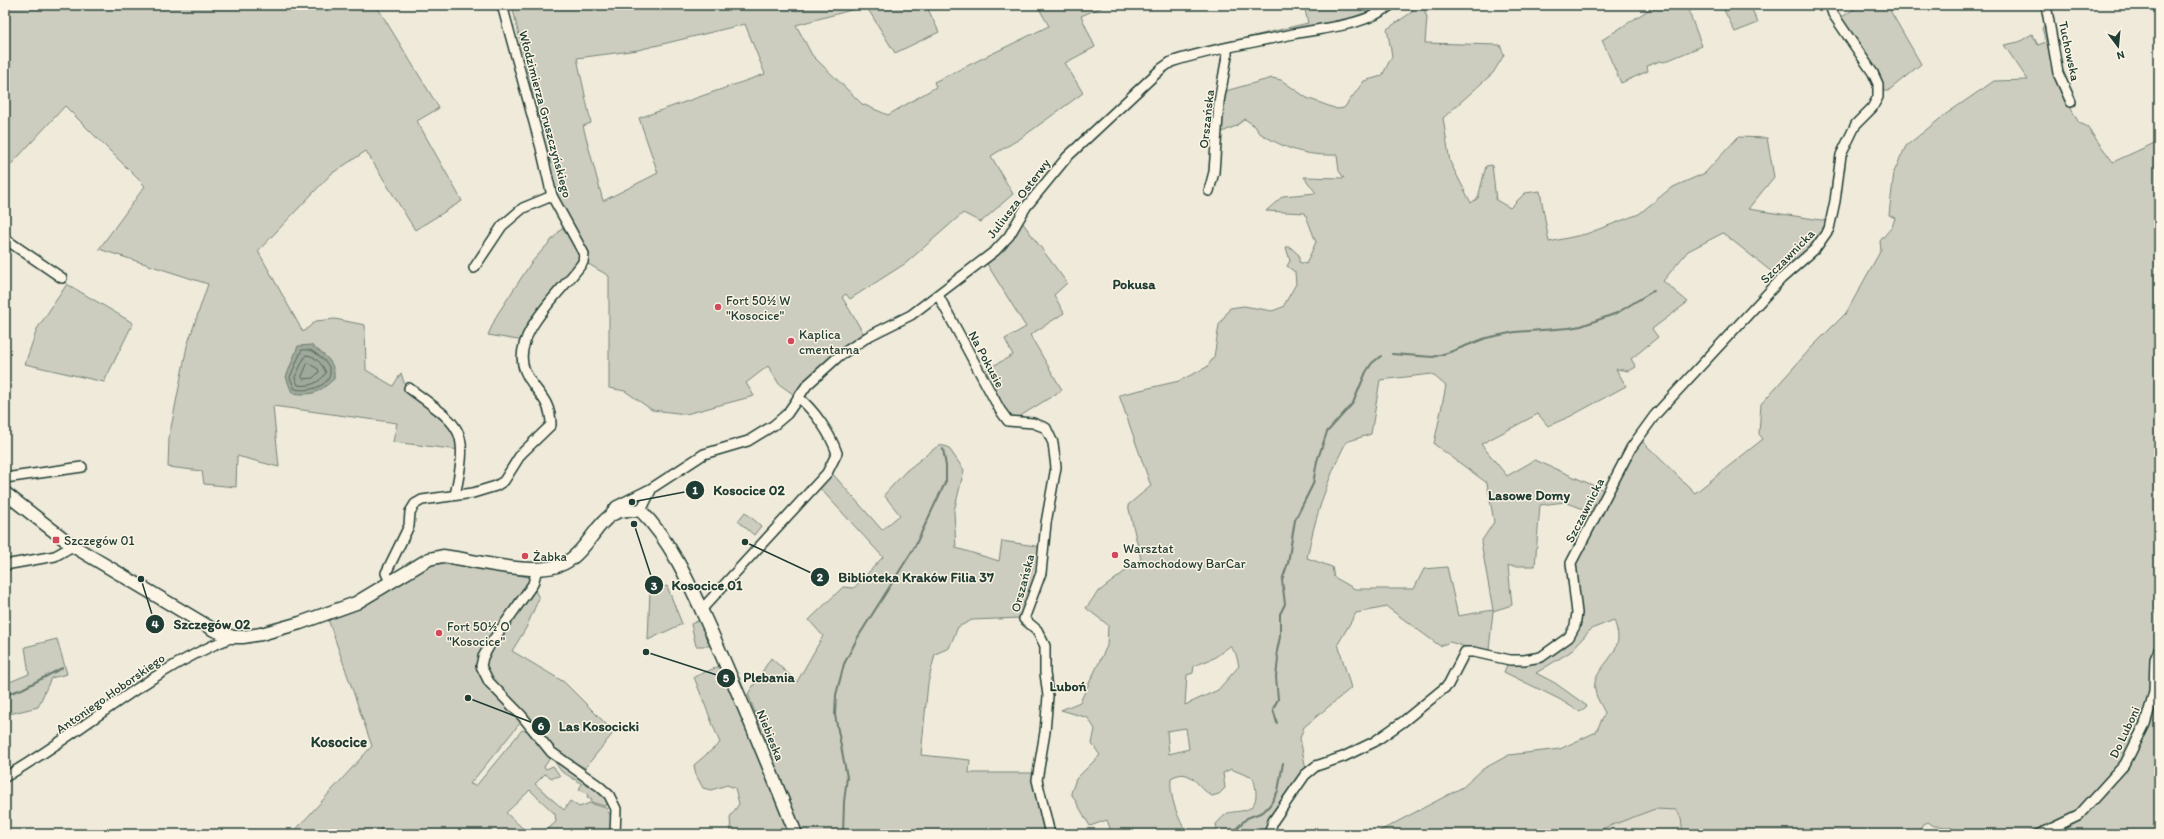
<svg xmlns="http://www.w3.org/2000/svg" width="2164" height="839" viewBox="0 0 2164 839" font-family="Itim,sans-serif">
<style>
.built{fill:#dedbcc}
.green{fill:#cccdbf;stroke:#76857a;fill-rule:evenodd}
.water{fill:#9fa89a;stroke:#6c7d71}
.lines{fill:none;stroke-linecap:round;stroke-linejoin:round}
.shore{stroke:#52685d;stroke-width:1}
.stream{stroke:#6c7d71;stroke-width:2}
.street-casing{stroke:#1f3d34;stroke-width:12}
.secondary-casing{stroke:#1f3d34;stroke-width:15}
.street{stroke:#fcf5e5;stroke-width:9}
.secondary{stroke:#fcf5e5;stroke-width:12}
.poi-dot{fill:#d1495b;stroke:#fcf5e5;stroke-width:1.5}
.labels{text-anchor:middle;stroke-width:3;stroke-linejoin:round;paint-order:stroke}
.street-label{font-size:13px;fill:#1f3d34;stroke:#fcf5e5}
.poi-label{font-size:13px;fill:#1f3d34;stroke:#fcf5e5;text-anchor:start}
.neighbourhood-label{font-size:14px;font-weight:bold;fill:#1f3d34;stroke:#fcf5e5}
.quarter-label{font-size:15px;font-weight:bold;fill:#1f3d34;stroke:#fcf5e5}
.leader{fill:none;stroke:#1f3d34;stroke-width:1.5}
.callout-dot{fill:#1f3d34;stroke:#fcf5e5;stroke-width:1.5}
.mark-label{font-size:12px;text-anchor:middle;font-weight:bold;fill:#fff}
.callout-label{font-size:14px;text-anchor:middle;font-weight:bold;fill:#1f3d34;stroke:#fcf5e5;stroke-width:3;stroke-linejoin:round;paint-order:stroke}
</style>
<rect width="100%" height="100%" fill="#efeada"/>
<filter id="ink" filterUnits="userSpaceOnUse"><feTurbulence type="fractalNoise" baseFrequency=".025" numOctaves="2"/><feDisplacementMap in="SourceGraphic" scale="8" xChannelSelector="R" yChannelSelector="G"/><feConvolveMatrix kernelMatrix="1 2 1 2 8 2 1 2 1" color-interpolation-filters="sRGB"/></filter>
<g filter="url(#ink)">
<path class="built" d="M1657 803 1684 807 1693 834H1563Z"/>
<g class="green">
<path d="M5 5H376L439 108 417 121 462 201 415 230 366 151 331 174 258 251 303 332 316 321 335 319 365 325 366 370 393 386 401 373 406 389 455 427 460 450 393 442 397 423 273 406 279 467 237 456 236 487 204 484 202 471 168 467 169 438 187 346 208 284 99 249 145 186 65 106 5 171Z"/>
<path d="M512 5H926L939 32 895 53 866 6 796 25 812 55 862 104 888 115 936 87 934 82 1049 26 1037 5H1107L1081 16 1095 47 1065 63 1083 93 1021 138 991 156 1013 194 981 222 963 213 906 263 850 299 846 294 842 297 865 336 811 374 793 394 779 384 768 366 746 383 754 396 686 414 652 410 625 391 609 388V276L585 262 555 192ZM745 24 765 74 639 118 658 173 603 201 583 126 591 123 577 58 638 50Z"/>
<path d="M1304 5H1380L1383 8 1366 18 1233 44V41L1308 23Z"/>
<path d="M1412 5H1423L1427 18 1425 43 1500 45 1504 55 1493 73 1443 118 1450 162 1471 203 1478 198 1486 166 1492 165 1496 200 1510 208 1525 193 1540 191 1549 242 1586 234 1639 214 1671 188 1705 173 1738 137 1767 138 1774 177 1748 209 1828 221 1823 233 1816 238V245L1777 276 1723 233 1688 251 1663 281 1688 302 1652 329 1658 337 1631 359 1636 367 1629 371 1616 369 1626 386 1571 416 1548 426 1538 414 1481 444 1507 476 1535 460 1606 491 1594 513 1565 502 1540 505 1535 566H1508L1512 605 1493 611 1489 650 1466 647 1450 642 1440 646 1387 607 1356 613 1338 644 1351 688 1304 727 1300 738 1306 770 1266 828 1265 834H1218L1216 824C1220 820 1224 815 1228 813 1235 811 1244 812 1250 808 1259 801 1256 787 1253 778L1231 769 1223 773 1225 788 1219 794 1212 796C1196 787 1192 766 1171 778 1169 797 1178 818 1187 834H1112L1107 820 1090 826 1071 793 1076 779 1100 755 1092 744 1095 729 1088 718 1061 710 1080 702 1107 646 1108 625 1086 608 1097 593 1141 559 1128 505 1151 486 1119 395 1179 381 1207 367 1214 357 1219 325 1230 308 1244 306 1272 311 1283 307 1296 284 1295 272 1287 266 1290 261 1286 247H1290L1299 255V262L1306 264 1316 242 1305 213 1266 211 1283 196 1316 193 1304 177 1344 178 1339 171 1337 155C1305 156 1285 149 1258 132L1256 127 1245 119 1236 126 1220 133 1222 92 1272 78 1281 80 1307 98 1337 109 1344 108 1364 81 1382 76 1392 56 1387 29 1412 12ZM1432 374 1446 386 1434 444 1487 483 1494 522 1481 542 1493 610 1458 616 1447 567 1424 569 1414 589H1355L1334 577 1332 567 1307 558C1315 517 1327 480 1346 442L1371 434 1380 380ZM1230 646 1236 654 1239 666 1218 690 1185 705 1187 675 1193 673 1194 666 1214 658ZM1186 728 1189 749 1169 754 1167 731Z"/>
<path d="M1656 5H1700L1689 12 1702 46 1664 62 1660 61 1647 66 1648 71 1621 83 1602 40Z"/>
<path d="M1724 5H1750L1758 23 1735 32 1722 6Z"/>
<path d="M1860 5H1887L1921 64 1888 91H1882L1881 79 1871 62 1839 19Z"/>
<path d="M2048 22 2054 66 2060 89 2079 123 2087 127 2113 162 2159 141V672L2130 752 2080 811 2024 834H1967L1949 827 1934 826 1928 822 1922 825 1918 834H1683L1681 818 1677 810 1655 809 1588 834H1374L1463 787 1483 769 1509 755 1560 749 1596 732 1605 713C1602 706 1596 698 1595 690 1591 671 1617 659 1618 638 1618 632 1616 626 1614 620L1591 629 1570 652 1536 673 1555 683 1587 706 1580 712 1559 699 1504 672 1509 660 1541 659 1581 624 1574 564 1640 439 1695 493 1763 439 1759 434 1761 404 1811 348 1846 313 1881 250 1880 241 1892 227 1895 218 1889 215 1894 172 1906 146 1946 114 1994 81 2028 80 2004 45 2019 42 2032 34 2038 45 2046 42 2042 28Z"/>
<path d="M1022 222 1067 283 1054 295 1064 313 1030 335 1062 390 1017 418 1008 417 982 372 1013 355 1005 339 1026 327 987 264 1006 249Z"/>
<path d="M565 225 582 254 579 264 524 341 488 335 497 315 531 263Z"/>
<path d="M67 284 133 323 104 382 25 364 37 329Z"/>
<path d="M939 445 948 447 964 470 954 511 956 548 999 561 1002 541 1042 547 1036 575 1021 618 972 620 958 627 949 648 935 654 928 683 921 755 970 760 969 773H1035L1044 834H801L748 694 771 658 797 682 823 636 809 620 843 587 854 588 883 557 818 486 831 472 882 530 900 515 884 495 906 471Z"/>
<path d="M745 512 761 526 754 535 738 521Z"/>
<path d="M444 563 468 565 528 577 539 598 526 628 512 651 564 682 614 732 585 768 558 753 525 717 470 784 476 786 522 730 529 731 550 758 544 767 546 769 553 766 560 776 552 778 545 774 535 784 564 810 570 801 579 807 590 803 606 808 612 818 611 834H542L556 822 555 814 530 790 506 813 529 834H292L372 746 328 619 429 565Z"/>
<path d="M667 586 682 624 648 640 650 590Z"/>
<path d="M700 620 710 646H696L691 624Z"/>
<path d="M57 639 67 674 51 678 38 707 5 715V684L29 674 25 647Z"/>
<path d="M720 666 792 834H731L730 817 739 804 735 788 727 785 711 790 703 788 696 775 694 765 720 743 694 677Z"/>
<path d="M2159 689V834H2047L2080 819 2128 767 2153 709Z"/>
<path d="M555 762 603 792 608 804 604 806 591 802 592 799 587 797 588 794 579 789 582 784 561 771Z"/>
</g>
<path class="water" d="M311 345C324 355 336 361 334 379 318 393 313 396 292 393L286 377 298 346Z"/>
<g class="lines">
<g class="shore">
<path d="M302 350C310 349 313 351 319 356 346 376 318 394 295 389L290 378Z"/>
<path d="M306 355C315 355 323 365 326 373 319 383 310 387 298 385L295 378Z"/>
<path d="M308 363 318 369 319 372 313 378 303 379 302 377Z"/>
</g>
<g class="stream">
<path d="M1392 354 1433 357 1450 352 1486 338 1515 332 1569 328 1581 326 1617 313 1653 291"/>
<path d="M5 695 22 689 62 668"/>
<path d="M1277 723 1273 709 1278 699 1276 677 1278 659 1277 651 1280 637V614L1285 604 1282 580 1288 563 1295 520 1313 484 1317 461 1327 432 1353 403 1366 372 1372 363 1381 356"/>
<path d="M379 834 381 829"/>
<path d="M843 834 844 802 847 777 835 715 836 695 844 664 858 637 914 548 946 481V466L943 449"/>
<path d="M1231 834 1247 818 1263 812 1270 805 1278 791 1283 763"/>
</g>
<defs>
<g id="street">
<path d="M2046 5 2058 73 2071 102"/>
<path d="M1209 191 1214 172 1219 102 1227 56V49"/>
<path d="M5 239 62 278"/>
<path d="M474 268 502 226 523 208 552 196"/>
<path d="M938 295 1000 410 1008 421 1033 423 1046 428 1053 443 1056 467 1046 523 1041 573 1024 619 1037 630 1045 646V673L1048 696 1045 732 1037 780 1050 834"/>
<path d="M409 388C461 427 470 427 455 495"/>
<path d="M5 478 82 467"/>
<path d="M641 511 652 488"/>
<path d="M609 515 616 506 652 488 704 454 748 441 774 425 787 414 807 385 839 356 869 336 911 315 995 251 1009 236 1026 207 1067 157 1161 69 1171 62C1210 49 1252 43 1293 34 1326 27 1362 27 1391 5"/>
<path d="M5 565 55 556 73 546"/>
<path d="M537 569 533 584 491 643 483 657 481 666 489 682 522 716 551 752 599 786 609 795 616 809 615 834"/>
<path d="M390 582 386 573 409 526 410 512 415 504 422 500 473 493 496 486 504 481 521 454 551 425C551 398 534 392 525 371 509 334 565 289 583 262L584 254 552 196 541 148 502 5"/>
<path d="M701 610 827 473 837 453C830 433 814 410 798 397"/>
<path d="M5 777C82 733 149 669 233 637"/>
<path d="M1269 834 1273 821 1305 775 1316 766 1343 757 1374 742 1404 721 1448 685 1465 652H1474L1510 660H1524L1541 657 1569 637 1575 626 1577 613 1571 563 1631 448 1655 415 1781 279 1815 249 1829 229 1835 201 1841 155 1856 124 1872 108 1878 97V84L1873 73 1833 14 1830 5"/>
<path d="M2040 834 2078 816 2125 764 2145 724 2150 707 2154 691 2155 659 2159 650"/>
</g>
<path id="secondary" d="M5 493 73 546 214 630 233 637H243L261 634 300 623 356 603 429 559 443 556C477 560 544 581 571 559 598 539 600 503 641 511 675 545 695 597 715 640 743 704 770 769 796 834"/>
</defs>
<use href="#street" class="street-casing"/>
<use href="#secondary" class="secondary-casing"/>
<use href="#street" class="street"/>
<use href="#secondary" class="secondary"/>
</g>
</g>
<g class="poi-dot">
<circle cx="718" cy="307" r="4"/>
<circle cx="791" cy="341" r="4"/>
<rect x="52" y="536" width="8" height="8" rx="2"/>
<circle cx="1115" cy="555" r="4"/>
<circle cx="525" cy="556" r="4"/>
<circle cx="439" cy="633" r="4"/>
</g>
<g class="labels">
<g class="street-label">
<text transform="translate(2070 51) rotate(78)" y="5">Tuchowska</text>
<text transform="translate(546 114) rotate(75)" y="5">Włodzimierza Gruszczyńskiego</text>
<text transform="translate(1206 119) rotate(-84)" y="5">Orszańska</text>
<text transform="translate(1018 198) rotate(-53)" y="5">Juliusza Osterwy</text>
<text transform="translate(1787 256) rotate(-45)" y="5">Szczawnicka</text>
<text transform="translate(987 359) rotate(62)" y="5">Na Pokusie</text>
<text transform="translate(1584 510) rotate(-63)" y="5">Szczawnicka</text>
<text transform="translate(1022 583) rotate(-75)" y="5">Orszańska</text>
<text transform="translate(110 693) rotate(-35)" y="5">Antoniego Hoborskiego</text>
<text transform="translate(2124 732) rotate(-65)" y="5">Do Luboni</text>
<text transform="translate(771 735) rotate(68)" y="5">Niebieska</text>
</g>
<g class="poi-label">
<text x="726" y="305">Fort 50½ W<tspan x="726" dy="15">"Kosocice"</tspan></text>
<text x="799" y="339">Kaplica<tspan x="799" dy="15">cmentarna</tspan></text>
<text x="64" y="545">Szczegów 01</text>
<text x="1123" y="553">Warsztat<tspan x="1123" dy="15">Samochodowy BarCar</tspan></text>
<text x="533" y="561">Żabka</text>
<text x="447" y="631">Fort 50½ O<tspan x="447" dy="15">"Kosocice"</tspan></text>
</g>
<g class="neighbourhood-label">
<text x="1134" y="289">Pokusa</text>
<text x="1529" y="500">Lasowe Domy</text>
<text x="1068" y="691">Luboń</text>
</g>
<g class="quarter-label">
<text x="339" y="747">Kosocice</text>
</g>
</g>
<path class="leader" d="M632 502L695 490M745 542L820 577M634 524L654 585M141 579L155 624M646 652L726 678M468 698L541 726"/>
<g class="callout-dot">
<circle cx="632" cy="502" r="4"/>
<circle cx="745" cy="542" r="4"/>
<circle cx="634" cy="524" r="4"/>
<circle cx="141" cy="579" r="4"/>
<circle cx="646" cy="652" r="4"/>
<circle cx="468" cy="698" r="4"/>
<circle cx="695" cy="490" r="10"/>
<circle cx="820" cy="577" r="10"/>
<circle cx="654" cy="585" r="10"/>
<circle cx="155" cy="624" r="10"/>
<circle cx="726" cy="678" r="10"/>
<circle cx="541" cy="726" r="10"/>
</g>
<g class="mark-label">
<text x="695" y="494">1</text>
<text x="820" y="581">2</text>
<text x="654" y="590">3</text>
<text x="155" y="628">4</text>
<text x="726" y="682">5</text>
<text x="541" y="730">6</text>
</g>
<g class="callout-label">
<text x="749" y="495">Kosocice 02</text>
<text x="916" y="582">Biblioteka Kraków Filia 37</text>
<text x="707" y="590">Kosocice 01</text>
<text x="212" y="629">Szczegów 02</text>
<text x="769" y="682">Plebania</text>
<text x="599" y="731">Las Kosocicki</text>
</g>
<rect width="2164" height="839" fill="none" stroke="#fcf5e5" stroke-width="20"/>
<rect x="10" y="10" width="2144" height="819" fill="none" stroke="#1f3d34" stroke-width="1.5" filter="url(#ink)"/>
<g transform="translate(2118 46) rotate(164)" stroke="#fcf5e5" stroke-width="3" paint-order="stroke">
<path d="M0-3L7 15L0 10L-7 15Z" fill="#1f3d34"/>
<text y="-6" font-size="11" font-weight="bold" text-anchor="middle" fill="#1f3d34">N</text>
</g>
</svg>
